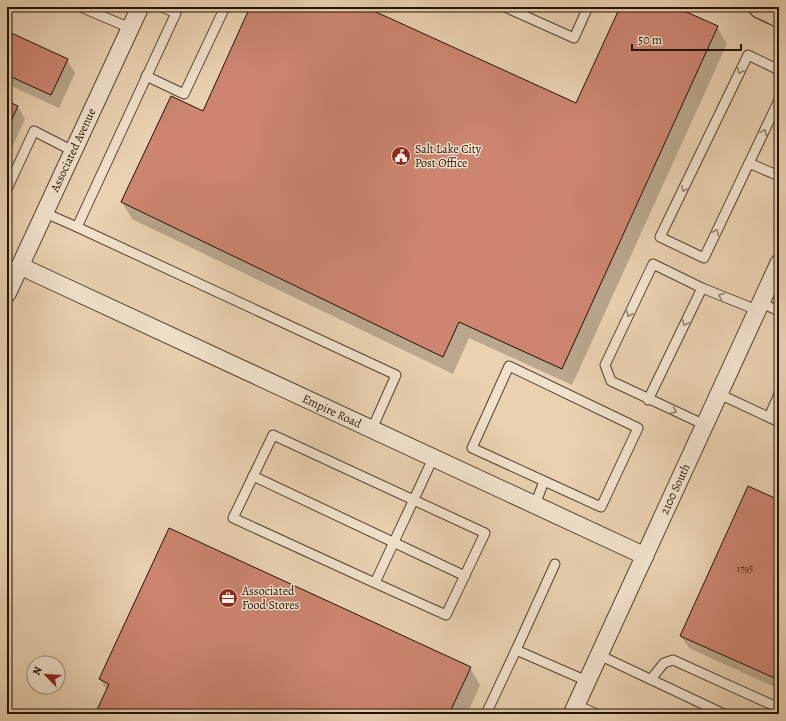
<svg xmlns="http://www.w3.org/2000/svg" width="786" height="721" viewBox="0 0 786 721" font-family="Alegreya,serif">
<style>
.shadow{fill:#0003}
.building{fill:#cd8571;stroke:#221206}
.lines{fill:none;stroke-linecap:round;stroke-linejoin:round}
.lane-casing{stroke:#544231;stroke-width:11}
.street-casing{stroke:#544231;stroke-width:19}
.primary-casing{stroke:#221206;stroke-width:24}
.lane{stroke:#f1e1cc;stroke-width:9}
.street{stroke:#f1e1cc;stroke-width:17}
.primary{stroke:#e9d1b1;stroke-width:22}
.oneway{stroke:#948473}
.labels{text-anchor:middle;stroke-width:3;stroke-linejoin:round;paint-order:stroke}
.number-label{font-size:10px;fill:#4d2f21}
.poi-label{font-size:12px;fill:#221206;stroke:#f1e1cc;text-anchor:start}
.street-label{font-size:12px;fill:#221206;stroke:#f1e1cc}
</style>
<rect width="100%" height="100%" fill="#e9d1b1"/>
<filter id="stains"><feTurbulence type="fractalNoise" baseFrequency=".005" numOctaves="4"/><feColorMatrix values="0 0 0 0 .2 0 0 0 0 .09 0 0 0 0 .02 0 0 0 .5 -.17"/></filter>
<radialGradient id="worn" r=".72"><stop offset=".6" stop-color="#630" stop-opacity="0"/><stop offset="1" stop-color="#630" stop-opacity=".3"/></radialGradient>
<g class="shadow">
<path d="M252 7H363L577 104 621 7H673L717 27 727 44 572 385 469 338 453 374 132 219 122 202 204 112Z"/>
<path d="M7 32 67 60 75 73 59 108 7 84Z"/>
<path d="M7 102 18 107 25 119 7 158Z"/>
<path d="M779 501V689L689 648 681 636Z"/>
<path d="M470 668 480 685 467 714H96L107 691 100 679Z"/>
</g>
<g class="building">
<path d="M250 7H365L576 103 620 7H675L718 26 562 369 459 322 443 357 121 202 171 96 203 111Z"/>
<path d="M7 31 68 59 51 95 7 75Z"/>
<path d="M7 101 18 106 7 130Z"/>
<path d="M748 486 779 500V680L680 636Z"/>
<path d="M169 528 471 667 449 714H95L109 684 99 679Z"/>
</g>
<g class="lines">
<defs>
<g id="lane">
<path d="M81 7 130 28"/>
<path d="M162 7 176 13 77 227 396 375 372 429"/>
<path d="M505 7 574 38 588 7"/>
<path d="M779 70 748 55 660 237 704 258 779 100"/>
<path d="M146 76 184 94 225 7"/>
<path d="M749 163 779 176"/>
<path d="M7 189 34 131 73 151"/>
<path d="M45 213 77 227"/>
<path d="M761 303 779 311"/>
<path d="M719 394 779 422"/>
<path d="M648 400 702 288"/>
<path d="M769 417 779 394"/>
<path d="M705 425 611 381 605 365 653 264 702 288 757 310"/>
<path d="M253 476 465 576"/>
<path d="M535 505 544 481 472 448 509 366 638 428 601 507 544 481"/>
<path d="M375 583 233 518 273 435 485 533 446 615 375 583C394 541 414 500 433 458"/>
<path d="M516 650 555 564"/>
<path d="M599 655 724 714"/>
<path d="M651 679 664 663 673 660 779 708"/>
<path d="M576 705 597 714"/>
<path d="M486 714 516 650 587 681"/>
</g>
<g id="street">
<path d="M20 266 645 556"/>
<path d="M7 294 140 7"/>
<path d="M572 714 779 263"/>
</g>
<path id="primary" d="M760 7 779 16"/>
</defs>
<use href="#lane" class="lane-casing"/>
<use href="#street" class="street-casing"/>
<use href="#primary" class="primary-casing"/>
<use href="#lane" class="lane"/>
<use href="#street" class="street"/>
<use href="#primary" class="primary"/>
</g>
<defs><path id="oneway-chevron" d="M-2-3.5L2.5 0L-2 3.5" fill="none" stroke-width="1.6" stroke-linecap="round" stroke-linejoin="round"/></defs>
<g class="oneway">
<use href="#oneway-chevron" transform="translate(740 71) rotate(116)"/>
<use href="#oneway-chevron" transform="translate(764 132) rotate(-64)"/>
<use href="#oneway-chevron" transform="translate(684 189) rotate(116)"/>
<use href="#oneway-chevron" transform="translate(716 232) rotate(-64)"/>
<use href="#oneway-chevron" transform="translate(721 296) rotate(-158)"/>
<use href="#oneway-chevron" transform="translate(629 314) rotate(116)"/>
<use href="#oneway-chevron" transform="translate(685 323) rotate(115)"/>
<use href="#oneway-chevron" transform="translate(674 411) rotate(24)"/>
</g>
<defs>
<symbol id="civic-disc" viewBox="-11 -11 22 22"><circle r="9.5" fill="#8f2418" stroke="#f1e1cc"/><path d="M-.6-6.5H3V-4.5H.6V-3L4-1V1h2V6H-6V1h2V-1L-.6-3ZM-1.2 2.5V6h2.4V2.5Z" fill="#fff"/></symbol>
<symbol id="office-disc" viewBox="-11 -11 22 22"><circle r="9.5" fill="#8f2418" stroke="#f1e1cc"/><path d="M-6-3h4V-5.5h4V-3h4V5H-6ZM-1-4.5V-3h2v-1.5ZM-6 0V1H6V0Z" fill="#fff"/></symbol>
</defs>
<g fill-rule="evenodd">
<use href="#civic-disc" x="390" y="145" width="22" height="22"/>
<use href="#office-disc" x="217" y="587" width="22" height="22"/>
</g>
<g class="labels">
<g class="number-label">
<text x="745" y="572">1795</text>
</g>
<g class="poi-label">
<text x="415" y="153">Salt Lake City<tspan x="415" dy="14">Post Office</tspan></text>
<text x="242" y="595">Associated<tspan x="242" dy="14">Food Stores</tspan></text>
</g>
<g class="street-label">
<text transform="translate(73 150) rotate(-65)" y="4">Associated Avenue</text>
<text transform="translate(332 411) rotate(25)" y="4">Empire Road</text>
<text transform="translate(675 489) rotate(-65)" y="4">2100 South</text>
</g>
</g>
<rect width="786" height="721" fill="none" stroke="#e9d1b1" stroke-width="24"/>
<rect x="8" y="8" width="770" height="705" fill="none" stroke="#221206" stroke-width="2"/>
<rect x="12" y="12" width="762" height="697" fill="none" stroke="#221206"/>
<g transform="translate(46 675) rotate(295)"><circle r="19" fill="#f1e1cc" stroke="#9e8e7d"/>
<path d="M0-3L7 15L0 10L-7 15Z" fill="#8f2418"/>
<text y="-6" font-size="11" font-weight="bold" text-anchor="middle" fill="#221206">N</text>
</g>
<path d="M632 44v6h109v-6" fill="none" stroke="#221206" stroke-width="2"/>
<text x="638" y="44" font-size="12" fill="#221206" stroke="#f1e1cc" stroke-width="3" paint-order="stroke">50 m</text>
<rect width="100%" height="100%" filter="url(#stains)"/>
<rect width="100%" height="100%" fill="url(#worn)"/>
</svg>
